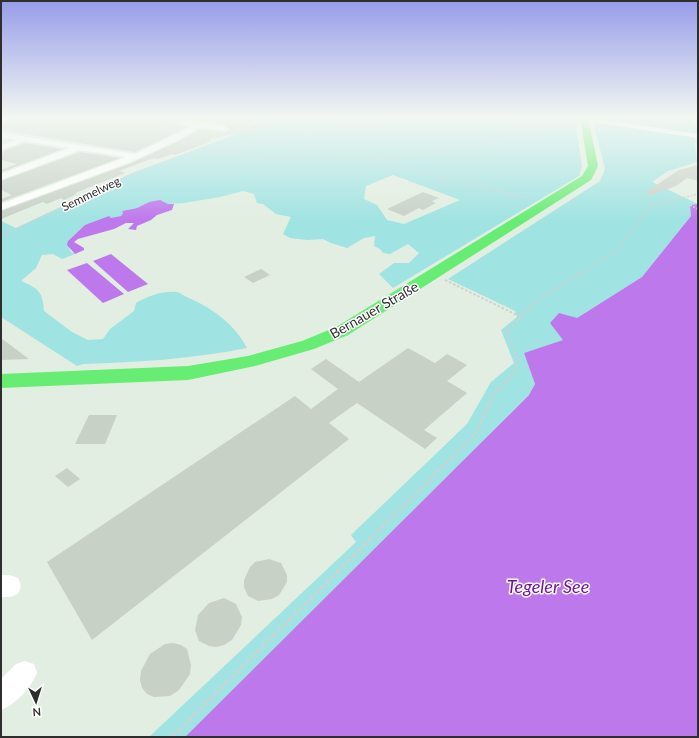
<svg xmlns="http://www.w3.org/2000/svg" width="699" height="738" viewBox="0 0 699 738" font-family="Lato,sans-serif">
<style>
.green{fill:#9fe3e2;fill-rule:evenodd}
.water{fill:#bd78ec}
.building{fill:#c7d1c6}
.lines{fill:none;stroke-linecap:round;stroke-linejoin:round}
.path-far4{stroke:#d1d1d1;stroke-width:1;stroke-dasharray:1.5 1;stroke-linecap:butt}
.path-far3{stroke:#d1d1d1;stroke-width:1.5;stroke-dasharray:2 1.5;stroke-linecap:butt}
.path-far2{stroke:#d1d1d1;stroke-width:2;stroke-dasharray:2.5 2;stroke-linecap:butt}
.path-far1{stroke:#d1d1d1;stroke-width:2.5;stroke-dasharray:3.5 2.5;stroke-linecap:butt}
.path{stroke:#d1d1d1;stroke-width:3;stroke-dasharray:4.5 3;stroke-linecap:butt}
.minor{fill:#fff;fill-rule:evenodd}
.major{fill:#67ed73;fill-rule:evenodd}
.labels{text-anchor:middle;stroke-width:3;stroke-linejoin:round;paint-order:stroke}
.far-street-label{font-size:12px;fill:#2e2e2e;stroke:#fff}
.street-label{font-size:14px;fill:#2e2e2e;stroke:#fff}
.near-water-label{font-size:18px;font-style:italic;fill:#70129d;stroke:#fff}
</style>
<rect width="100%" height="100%" fill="#e2eee1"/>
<g class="green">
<path d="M248 117H577L575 119 582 166 579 176 393 288 379 274 394 263H409L419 253 408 244 390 254 383 253 380 249 374 246 375 236 364 238 347 248 331 243 323 239 307 240 290 238 283 234 291 217 276 214 263 204 257 203 254 194 243 191 220 197 184 203 167 204 149 202 137 208 122 211 123 213 121 216 85 225 68 241 70 251 75 254 62 259 53 254 42 255 36 268 21 281C38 288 43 292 44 311L72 332 88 340 103 339 110 329 134 311 136 303C149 296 161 291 177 292 181 293 186 297 191 299 215 310 235 325 247 348 193 359 139 362 83 364L77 366 1 317V221L16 228 132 173 229 137 263 120ZM393 175 460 200 404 224 387 220 377 205 364 199 366 186Z"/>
<path d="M590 117H688L698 126V136H693L698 143H695L697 162 668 171 652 182 698 204 691 205V216L642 277 577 318 564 340 524 353 535 384 529 395 185 737H149L356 542 351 535 467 424 491 382 514 363 501 330 517 317 515 311 448 279 600 181 605 169 593 121H591Z"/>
</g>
<g class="water">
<path d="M160 200 168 204H174L172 210 157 215 151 220 137 226 136 230 128 229 134 223H126L114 229 78 239 74 242 84 248V250L75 254 67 245 68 241 85 225 109 216 111 218 121 216 123 213 122 211 137 208 149 202Z"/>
<path d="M698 204V737H185L529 395 535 384 524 353 563 340 550 323 559 313 577 318 642 277 691 216 690 205Z"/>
<path d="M111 254 148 284 128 292 93 261Z"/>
<path d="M87 263 124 294 103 303 67 270Z"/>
</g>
<g class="building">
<path d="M19 117H146L188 127 135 152 1 130V124Z"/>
<path d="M175 117H242L257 120 248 126 259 128 210 139 212 141 175 155 172 154 158 159 154 158 119 171 125 173 75 193 77 194 64 200 61 198 47 204 43 202 1 219V211L129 164 177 142 200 129 225 132 230 130 224 125 214 123Z"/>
<path d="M25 143 63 149 1 172V170L17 164 1 160V154L5 151H3Z"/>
<path d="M80 152 120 158 1 202V199L12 195 1 190V181Z"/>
<path d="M698 165V181L687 178 676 186 649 196 646 192 679 170Z"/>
<path d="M423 192 439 198 432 201 436 203 423 210 419 208 404 216 387 209Z"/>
<path d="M261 269 270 275 253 283 244 277Z"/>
<path d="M1 338 29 359 1 360Z"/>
<path d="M408 348 435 363 447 354 467 365 447 381 467 393 424 430 437 438 425 449 357 403 329 423 349 439 92 640 47 562 295 396 311 409 338 389 311 369 326 359 359 382Z"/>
<path d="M89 415H117L105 444H75Z"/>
<path d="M67 468 80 479 68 487 55 476Z"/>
<path d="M269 559 281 563 287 575V582L279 595 272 599 258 601 248 596 244 587V580L250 567 255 562Z"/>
<path d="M224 598 236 604 242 617 241 625 232 640 224 645 216 647 209 646 199 641 195 630 198 615 209 603Z"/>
<path d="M173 643 181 645 187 649 191 665 190 674 179 690 170 696 154 697 147 694 142 688 140 680 141 671 150 654 165 644Z"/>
</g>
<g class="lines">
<g class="path-far4">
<path d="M360 117 369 160"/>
<path d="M477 117H520"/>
<path d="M523 117 575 119"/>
<path d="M234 131 362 158"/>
<path d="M232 149C246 142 262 137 266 120"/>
<path d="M206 151 248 155 395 159 425 157 541 132 544 124 551 118"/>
<path d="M212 151 239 149 302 133 424 117"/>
<path d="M196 152 205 151"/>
<path d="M373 161 473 185"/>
<path d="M110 185 134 174 231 137 269 117"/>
</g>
<g class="path-far3">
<path d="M469 184 531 199"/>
<path d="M690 205 698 209"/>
<path d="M1 236 113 184"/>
<path d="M581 273 617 251 649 206 698 194"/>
</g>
<g class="path-far2">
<path d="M445 280 521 317"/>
<path d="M500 388C524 363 518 362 506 332L536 301 583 272"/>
</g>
<path class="path-far1" d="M369 540 477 432 492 397 501 387"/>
<path class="path" d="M172 737 370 539"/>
<g class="minor">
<path d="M3 117H13L1 123V118Z"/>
<path d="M147 117C160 117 220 122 229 129L225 131 200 127 176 141 128 163 1 210V204L126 157 80 150 1 180V174L69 148 25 141 1 150V145L16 140 1 137V133L135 154 193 126Z"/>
<path d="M587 117 698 134V138L584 121 581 119Z"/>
<path d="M687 117H695L698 120V126Z"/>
<path d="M1 575H10L18 578 21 586 18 594 10 597H1Z"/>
<path d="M25 661 34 664 37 673C31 688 16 704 1 710V679L16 664Z"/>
</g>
<path class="major" d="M580 117H588L598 166 591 180 348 335 314 349 255 366 188 380 1 388V374L188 366 248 356 302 341 336 327 582 176 588 166Z"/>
</g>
<linearGradient id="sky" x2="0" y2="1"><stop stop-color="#979cea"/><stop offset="0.53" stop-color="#f2f7f2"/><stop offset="1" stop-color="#f2f7f2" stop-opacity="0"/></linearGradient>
<rect width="699" height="221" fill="url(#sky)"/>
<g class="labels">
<g class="far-street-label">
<text transform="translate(91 194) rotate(-26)" y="4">Semmelweg</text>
</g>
<g class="street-label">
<text transform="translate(374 310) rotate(-30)" y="5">Bernauer Straße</text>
</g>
<g class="near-water-label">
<text x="548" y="593">Tegeler See</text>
</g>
</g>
<rect width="699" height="738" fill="none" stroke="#2e2e2e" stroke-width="4"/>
<g transform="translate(36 702) rotate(176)" stroke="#ffffff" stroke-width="3" paint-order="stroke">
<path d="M0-3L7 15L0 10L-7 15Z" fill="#2e2e2e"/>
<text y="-6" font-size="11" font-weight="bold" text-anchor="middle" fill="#2e2e2e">N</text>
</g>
</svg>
